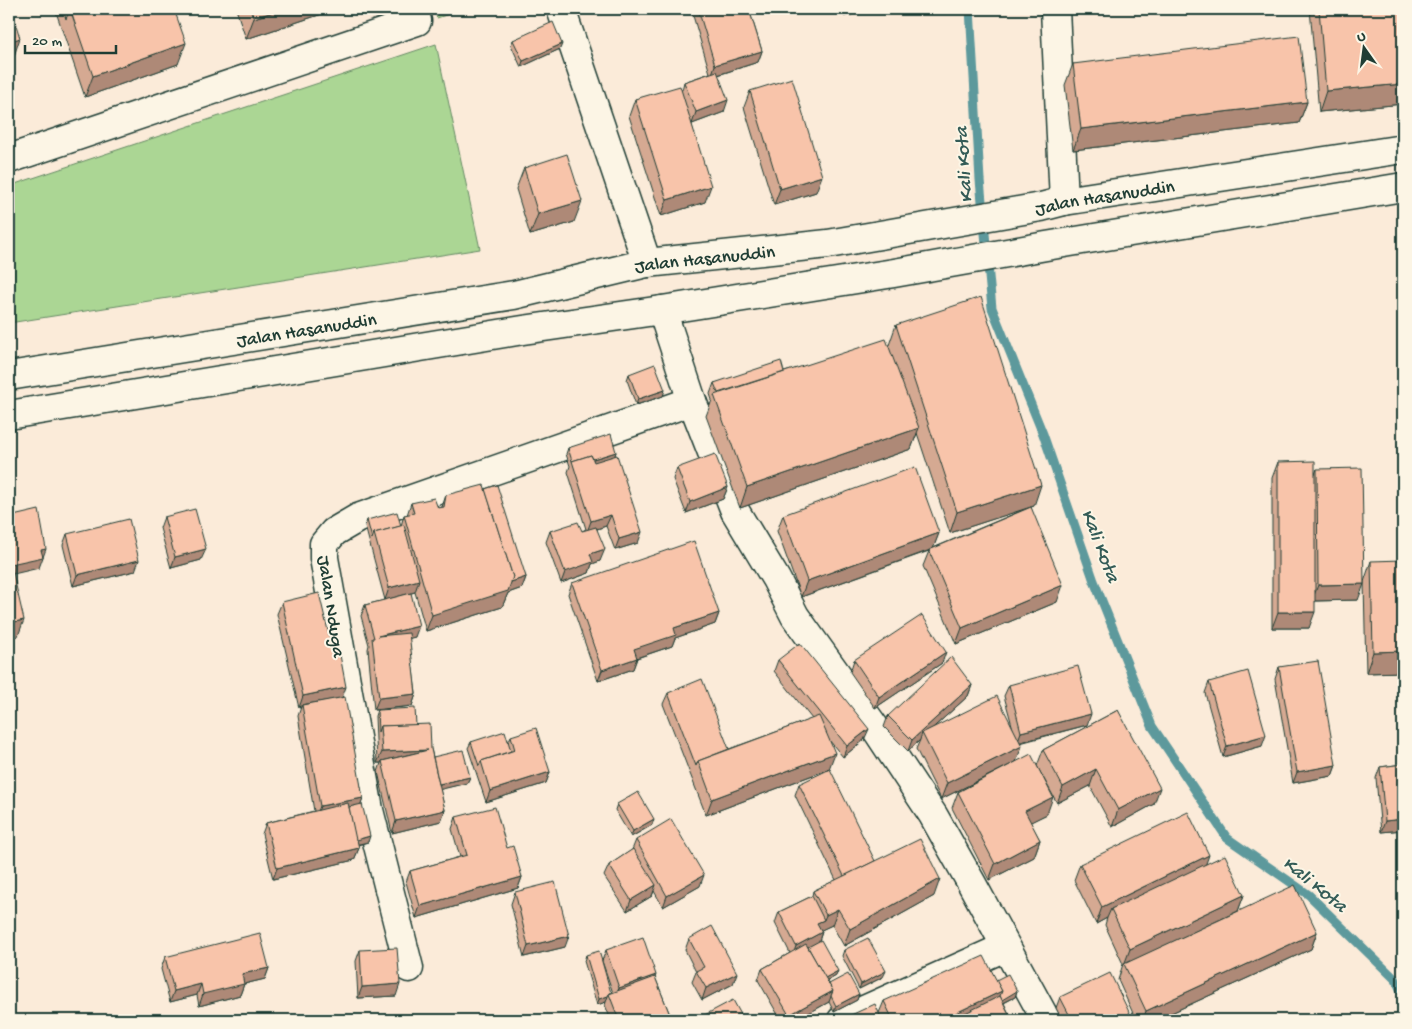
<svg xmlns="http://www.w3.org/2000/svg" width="1412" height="1029" viewBox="0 0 1412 1029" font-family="'Gochi Hand',sans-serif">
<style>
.green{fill:#abd694;stroke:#658a64}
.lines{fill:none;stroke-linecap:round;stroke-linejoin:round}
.stream{stroke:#5d999c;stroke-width:9}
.minor-casing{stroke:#1f3d34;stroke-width:31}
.minor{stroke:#fcf5e5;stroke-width:28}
.wall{fill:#d5a992;stroke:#1f3d34}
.shaded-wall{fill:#ae8977;stroke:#1f3d34}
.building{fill:#f8c4aa;stroke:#1f3d34}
.labels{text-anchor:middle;stroke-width:4;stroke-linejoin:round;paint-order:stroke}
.street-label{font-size:19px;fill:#1f3d34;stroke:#fcf5e5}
.water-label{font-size:20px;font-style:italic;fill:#345c57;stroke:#fcf5e5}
</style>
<rect width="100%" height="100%" fill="#fbebd9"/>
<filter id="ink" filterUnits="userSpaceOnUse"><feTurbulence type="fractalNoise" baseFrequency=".02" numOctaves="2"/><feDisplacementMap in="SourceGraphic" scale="10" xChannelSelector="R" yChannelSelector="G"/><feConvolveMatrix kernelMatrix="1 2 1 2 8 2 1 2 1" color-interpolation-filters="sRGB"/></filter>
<g filter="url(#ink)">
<g class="green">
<path d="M434 9H464L437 18Z"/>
<path d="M436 44 480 249 9 323V186Z"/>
</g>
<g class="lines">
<path class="stream" d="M970 9 980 180 992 308 1043 434 1094 581 1152 726 1227 838 1309 895 1396 980 1403 995"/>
<defs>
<g id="minor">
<path d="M561 9 647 263"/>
<path d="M1055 9 1064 201"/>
<path d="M9 159 417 21 414 9"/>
<path d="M662 310 692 401 735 511 776 579 795 616 878 732 933 815 972 884 1046 1020"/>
<path id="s1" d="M9 376 514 295 647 263 828 244 1041 207 1064 201 1403 149"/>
<path d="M9 415 523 330 662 310 894 273 1046 246 1403 187"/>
<path d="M409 968 369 810 324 558V544L334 532 358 518 692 401"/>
<path d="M842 1020 1005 947"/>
</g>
</defs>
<use href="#minor" class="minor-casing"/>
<use href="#minor" class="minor"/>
</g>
<g class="wall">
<path d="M55 9H174L178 64 85 97Z"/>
<path d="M236 9H334V10L246 39Z"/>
<path d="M691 9H749L762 51 758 62 718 75 724 112 692 124 705 202 661 216 629 116 635 99 682 90 684 82 710 73Z"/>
<path d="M843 9H885L844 16Z"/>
<path d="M1310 9H1403V104L1319 112Z"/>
<path d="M513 40 560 49 521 67 511 45Z"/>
<path d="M1073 64 1307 102 1299 123 1073 150 1065 85Z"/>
<path d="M750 91 816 192 774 205 744 107Z"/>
<path d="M524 168 574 222 530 235 516 189Z"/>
<path d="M896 325 1034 506 1031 507 1057 602 956 644 923 566 929 551 801 597 777 531 783 515 939 533 933 548 1030 507 950 533 917 433 911 449 740 508 706 416 712 400 710 394 714 383 784 372 889 345Z"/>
<path d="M629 374 663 396 636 405 627 380Z"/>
<path d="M568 448 616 452 615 455 638 543 615 550 606 526 597 529 600 561 592 564 589 573 561 583 546 542 550 531H582L586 529 568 472 570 466 566 454Z"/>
<path d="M1278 462 1315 474 1317 469 1358 600 1315 601 1309 628H1272V478Z"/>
<path d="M677 468 728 487 723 499 686 513 673 479Z"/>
<path d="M485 489 526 577 522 588 508 593 502 607 426 631 415 592 395 597 415 637 409 638 416 694 412 706 374 710 368 649 369 645 361 616 365 605 385 600 365 526 367 520 401 526 404 515H407L411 503 438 508 442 507 446 495Z"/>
<path d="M164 517 201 560 171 568 160 528Z"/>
<path d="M67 534 135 571 73 586 63 545Z"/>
<path d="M1371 561 1403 672 1366 673 1364 582Z"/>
<path d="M572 583 719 613 715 624 675 638 672 646 637 658 633 669 598 681 568 594Z"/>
<path d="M282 602 342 698 363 798 360 805 368 842 358 845 359 848 354 860 273 879 262 834 266 823 314 811 298 716 301 707 299 708 277 614Z"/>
<path d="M778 660 864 740 843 757 829 740V769L706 815 663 704 668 693 729 749 812 719 774 671Z"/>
<path d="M854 660 942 663 875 708 850 672Z"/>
<path d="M1279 667 1336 765 1332 776 1293 783 1275 679Z"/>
<path d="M1209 682 1262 746 1223 757 1205 693Z"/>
<path d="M972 685 968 696 934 727 1013 729 1004 696 1009 685 1087 725 1020 743 1016 762 1047 814 1030 822 1040 840 1034 857 989 880 952 808 958 792 1015 762 941 799 916 749 920 740 908 751 884 727 888 716Z"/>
<path d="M377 710 416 725 431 749 433 757 470 777 467 783 440 789 445 810 441 821 392 833 378 772 381 763H377L375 716Z"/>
<path d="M1118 710 1154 804 1112 827 1090 786 1057 803 1037 766 1043 750Z"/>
<path d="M511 736 550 772 546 783 486 802 468 748 471 742H508Z"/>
<path d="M1403 764V830L1381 832 1376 778 1380 767Z"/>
<path d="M799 784 875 861 934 896 844 946 832 925 821 930 822 932 819 941 836 976 827 981 829 984 859 994 857 1000 834 1012 829 1002 796 1020H781L758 980 762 969 790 953 775 923 779 912 812 896 813 891 836 880 795 795Z"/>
<path d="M617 804 652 825 631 837 615 810Z"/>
<path d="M456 817 507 848 522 877 518 888 416 918 406 882 410 871 460 857 452 829Z"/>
<path d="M636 840 700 886 663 907 654 891 652 896 627 911 604 876 609 865 632 850Z"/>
<path d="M1206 863 1244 895 1238 911 1317 932 1311 949 1156 1020H1136L1118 980 1123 964 1105 925 1107 918 1096 924 1074 880 1080 864Z"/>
<path d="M515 892 565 947 524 957 511 904Z"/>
<path d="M689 939 733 984 702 1000 692 982 696 972 685 950Z"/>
<path d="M360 950 396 996 358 998 356 961Z"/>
<path d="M606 950 655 977 672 1020H611L605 1005 606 1002 597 1005 584 961 586 955 611 993H613L602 961Z"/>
<path d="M844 950 883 977 859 989 842 956Z"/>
<path d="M165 957 269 968 265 979 244 984 240 995 199 1006 197 995 170 1002 161 969Z"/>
<path d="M996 980 1017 991 1015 997 1004 1003 1012 1020H848L849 1016 879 1013 884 1001Z"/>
<path d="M1060 997 1131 1016 1130 1020H1062L1056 1008Z"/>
</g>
<g class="shaded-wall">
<path d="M282 9H334V10L246 39 254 18Z"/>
<path d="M846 9H885L844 16Z"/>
<path d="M20 38 13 59 9 60V42Z"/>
<path d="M186 43 178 64 85 97 93 76Z"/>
<path d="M562 44 560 49 521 67 523 61Z"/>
<path d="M762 51 758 62 711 77 715 65Z"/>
<path d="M1403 84V104L1319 112 1326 91Z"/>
<path d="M728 100 724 112 692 124 696 112Z"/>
<path d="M1307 102 1299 123 1073 150 1081 129Z"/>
<path d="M822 176 816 192 774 205 780 189Z"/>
<path d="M711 186 705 202 661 216 667 200Z"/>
<path d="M582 201 574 222 530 235 538 214Z"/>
<path d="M665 390 663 396 636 405 638 399Z"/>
<path d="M919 428 911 449 740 508 747 487Z"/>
<path d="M616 452 614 458 575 470 574 465Z"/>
<path d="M1041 485 1034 506 950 533 957 512Z"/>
<path d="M728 487 723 499 686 513 690 502Z"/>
<path d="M611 515 606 526 587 532 591 521Z"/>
<path d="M642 532 638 543 615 550 619 539Z"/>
<path d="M939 533 933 549 801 597 807 581Z"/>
<path d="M46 549 39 568 9 575V565L41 550Z"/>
<path d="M206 549 201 560 171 568 175 557Z"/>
<path d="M605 549 600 561 592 564 589 573 561 583 565 572 590 554Z"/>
<path d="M139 560 135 571 73 586 77 575Z"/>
<path d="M526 577 522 588 508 593 502 607 426 631 432 615 511 582Z"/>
<path d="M419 580 415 592 385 600 389 588Z"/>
<path d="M1364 584 1358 600 1312 601 1318 585Z"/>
<path d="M1063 585 1057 602 956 644 962 628Z"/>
<path d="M1278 612H1315L1309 628H1272Z"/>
<path d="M719 613 715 624 675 638 672 646 630 660 634 649 674 628Z"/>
<path d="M24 620 18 636 9 638V623Z"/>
<path d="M419 626 415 637 374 648 378 636Z"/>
<path d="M1403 651V672L1366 673 1373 652Z"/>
<path d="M946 652 942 663 875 708 879 697Z"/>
<path d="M637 658 633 669 598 681 602 670Z"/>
<path d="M972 685 968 696 924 736 922 733 920 740 908 751 912 740Z"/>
<path d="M346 687 342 698 302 705 301 707 299 708 303 696Z"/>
<path d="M416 694 412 706 374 710 379 698Z"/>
<path d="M1091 714 1087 725 1017 743 1021 732Z"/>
<path d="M869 729 864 740 843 757 847 746Z"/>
<path d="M1266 735 1262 746 1223 757 1227 746Z"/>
<path d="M1022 746 1016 762 941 799 947 783Z"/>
<path d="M428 750 382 761 381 763H377L382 752Z"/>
<path d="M835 753 829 769 706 815 712 799Z"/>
<path d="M1336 765 1332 776 1293 783 1297 772Z"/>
<path d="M1096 769 1090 786 1057 803 1063 787Z"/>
<path d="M550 772 546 783 486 802 490 791Z"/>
<path d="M470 777 467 783 434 791 436 785Z"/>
<path d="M1160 788 1154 804 1112 827 1118 810Z"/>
<path d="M1053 797 1047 814 1019 828 1025 811Z"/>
<path d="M363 798 359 809 316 817 320 806Z"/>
<path d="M445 810 441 821 392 833 396 821Z"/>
<path d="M654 819 652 825 631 837 633 831Z"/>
<path d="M1403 819V830L1381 832 1385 821Z"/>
<path d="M370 836 368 842 351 846 353 841Z"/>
<path d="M1040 840 1034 857 989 880 995 864Z"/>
<path d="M359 848 354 860 273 879 277 868Z"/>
<path d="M1209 855 1203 872 1111 909 1107 918 1096 924 1102 907Z"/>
<path d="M704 875 700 886 663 907 667 896Z"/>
<path d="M522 877 518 888 416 918 420 906Z"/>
<path d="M940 879 934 896 844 946 850 929Z"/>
<path d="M656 885 652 896 627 911 631 900Z"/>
<path d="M1244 895 1238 911 1124 965 1130 949Z"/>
<path d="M838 909 832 925 813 934 817 923 824 920 826 915Z"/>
<path d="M822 932 818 943 792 958 796 946Z"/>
<path d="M1317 932 1311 949 1156 1020H1143L1146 1011Z"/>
<path d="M569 936 565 947 524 957 528 946Z"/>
<path d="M269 968 265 979 244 984 240 995 199 1006 203 994 242 974Z"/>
<path d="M838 971 836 976 819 986 821 980Z"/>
<path d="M886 971 883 977 859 989 861 984Z"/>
<path d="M737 973 733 984 702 1000 706 988Z"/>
<path d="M656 975 652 986 615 999 619 988Z"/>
<path d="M201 984 197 995 170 1002 174 991Z"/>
<path d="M400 984 396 996 358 998 362 987Z"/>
<path d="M833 991 829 1002 796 1020H787L789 1015Z"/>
<path d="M1002 991H1017L1015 997 969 1020H941Z"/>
<path d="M859 994 857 1000 834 1012 836 1006Z"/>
<path d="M608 996 606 1002 597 1005 599 999Z"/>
<path d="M1131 1016 1130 1020H1122Z"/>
</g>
<g class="building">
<path d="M9 9H11L20 38 9 42Z"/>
<path d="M63 9H70L66 19Z"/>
<path d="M70 9H174L186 43 93 76Z"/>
<path d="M250 9H282L254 18Z"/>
<path d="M698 9H749L762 51 715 65Z"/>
<path d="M1319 9H1403V84L1326 91Z"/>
<path d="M553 22 562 44 523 61 513 40Z"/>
<path d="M1299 36 1307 102 1081 129 1073 64Z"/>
<path d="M717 71 728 100 696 112 684 82Z"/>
<path d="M792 78 822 176 780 189 750 91Z"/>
<path d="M680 86 711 186 667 200 635 99Z"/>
<path d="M567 154 582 201 538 214 524 168Z"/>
<path d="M981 297 1041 485 957 512 896 325Z"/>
<path d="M886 339 919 428 747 487 714 395Z"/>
<path d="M781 361 784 372 718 393 714 383Z"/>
<path d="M655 364 665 390 638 399 629 374Z"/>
<path d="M611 434 616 452 593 459 591 455 572 461 568 448Z"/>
<path d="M715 454 728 487 690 502 677 468Z"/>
<path d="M591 455 594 462 617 455 642 532 619 539 611 515 591 521 572 461Z"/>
<path d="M1315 461V612H1278V462Z"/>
<path d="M915 467 939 533 807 581 783 515Z"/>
<path d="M1362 468 1364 584 1318 585 1317 469Z"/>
<path d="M484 485 513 577 508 591 432 615 404 515 414 513 411 503 434 498 438 508 444 507 446 495Z"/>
<path d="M497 485 526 577 511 582 513 577 485 489Z"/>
<path d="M1031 507 1063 585 962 628 929 550Z"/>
<path d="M195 509 206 549 175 557 164 517Z"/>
<path d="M39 510 46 549 41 550 43 557 11 564 10 560H9V517Z"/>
<path d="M397 512 401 526 374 533 372 539 367 520Z"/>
<path d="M129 519 139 560 77 575 67 534Z"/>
<path d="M578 522 582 531 596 527 605 549 590 554 593 562 565 572 550 531Z"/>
<path d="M404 525 419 580 389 588 374 533Z"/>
<path d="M694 541 719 613 674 628 676 635 634 649 637 658 602 670 572 583Z"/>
<path d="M9 560H10L24 620 9 623Z"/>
<path d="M1403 560V651L1373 652 1371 561Z"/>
<path d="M319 593 334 656 340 655 346 687 303 696 282 602Z"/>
<path d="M411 593 419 626 378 636 409 633 416 694 379 698 372 638H374L365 605Z"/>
<path d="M922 615 946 652 879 697 854 660Z"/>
<path d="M800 643 869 729 847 746 778 660Z"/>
<path d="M951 657 972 685 912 740 888 716Z"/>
<path d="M1318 661 1336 765 1297 772 1279 667Z"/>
<path d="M1078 666 1091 714 1021 732 1009 685Z"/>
<path d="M1248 671 1266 735 1227 746 1209 682Z"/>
<path d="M702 679 729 749 698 761 696 766 668 693Z"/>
<path d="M997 696 1022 746 947 783 922 733Z"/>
<path d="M345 697 363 798 320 806 302 705Z"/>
<path d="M415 708 416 725 380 726 378 732 377 710Z"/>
<path d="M1118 710 1160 788 1118 810 1096 769 1063 787 1043 750Z"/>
<path d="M819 716 835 753 712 799 698 761Z"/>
<path d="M430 724 431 749 445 810 396 821 382 761 428 750 382 752 380 726Z"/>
<path d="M536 728 550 772 490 791 481 761 515 750 511 736Z"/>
<path d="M505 731 511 751 481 761 479 766 471 742Z"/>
<path d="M463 750 470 777 439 784 433 757Z"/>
<path d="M1031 754 1053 797 1025 811 1040 840 995 864 958 792Z"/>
<path d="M1403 764V819L1385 821 1380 767Z"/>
<path d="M830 769 875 861 844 876 799 784Z"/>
<path d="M638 792 654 819 633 831 617 804Z"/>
<path d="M348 803 359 848 277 868 266 823Z"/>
<path d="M362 804 370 836 356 840 349 807Z"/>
<path d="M495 807 507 848 513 846 522 877 420 906 410 871 467 855 456 817Z"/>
<path d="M1188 812 1209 855 1102 907 1080 864Z"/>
<path d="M671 819 704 875 667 896 636 840Z"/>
<path d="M920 839 940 879 850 929 838 909 826 915 813 891Z"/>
<path d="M633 849 656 885 631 900 609 865Z"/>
<path d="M1225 855 1244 895 1130 949 1111 909Z"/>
<path d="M555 882 569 936 528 946 515 892Z"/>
<path d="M1295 885 1317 932 1146 1011 1124 964Z"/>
<path d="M812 896 824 920 817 923 822 932 796 946 779 912Z"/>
<path d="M712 926 737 973 706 988 696 971 704 967 689 939Z"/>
<path d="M260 933 269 968 242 974 244 984 203 994 201 984 174 991 165 957Z"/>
<path d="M643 937 656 975 619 988 606 950Z"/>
<path d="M868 938 886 971 861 984 844 950Z"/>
<path d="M821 940 838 971 825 978 808 947Z"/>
<path d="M806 944 833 991 789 1015 762 969Z"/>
<path d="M397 948 400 984 362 987 360 950Z"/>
<path d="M599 951 611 993 609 994 608 996 599 999 586 955Z"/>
<path d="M984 956 1002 991 941 1020H893L884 1001Z"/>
<path d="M1110 973 1131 1016 1122 1020H1072L1060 997Z"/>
<path d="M848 974 859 994 836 1006 831 996 833 991 829 984Z"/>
<path d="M1008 974 1017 991 1002 1000 1000 996 1002 991 996 980Z"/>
<path d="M655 977 672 1020H619L609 994Z"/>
<path d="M1000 996 1012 1020H951Z"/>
<path d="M733 1000 744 1020H700L699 1018Z"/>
<path d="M875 1004 882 1020H851L849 1016Z"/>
<path d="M607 1015 609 1020H592Z"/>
</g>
</g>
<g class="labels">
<g class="street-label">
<text dy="7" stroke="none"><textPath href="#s1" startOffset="1111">Jalan Hasanuddin</textPath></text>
<text dy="7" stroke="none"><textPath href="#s1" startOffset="706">Jalan Hasanuddin</textPath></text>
<text dy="7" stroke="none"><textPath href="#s1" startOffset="301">Jalan Hasanuddin</textPath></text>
<text transform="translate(333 606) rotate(81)" y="7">Jalan Nduga</text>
</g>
<g class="water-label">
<text transform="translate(962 165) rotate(-94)" y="7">Kali Kota</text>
<text transform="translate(1102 545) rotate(69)" y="7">Kali Kota</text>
<text transform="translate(1316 883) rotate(39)" y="7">Kali Kota</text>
</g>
</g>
<rect width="1412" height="1029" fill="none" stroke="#fcf5e5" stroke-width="30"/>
<rect x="15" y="15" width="1382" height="999" fill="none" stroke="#1f3d34" stroke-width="2" filter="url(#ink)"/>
<g transform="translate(1364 48) rotate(346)" stroke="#fcf5e5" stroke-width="4" paint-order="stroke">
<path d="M0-4L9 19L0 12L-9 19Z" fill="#1f3d34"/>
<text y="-8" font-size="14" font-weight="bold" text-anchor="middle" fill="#1f3d34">U</text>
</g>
<path d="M25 45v8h91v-8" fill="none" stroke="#1f3d34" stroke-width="2.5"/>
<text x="32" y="45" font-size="15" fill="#1f3d34" stroke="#fcf5e5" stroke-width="4" paint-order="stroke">20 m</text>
</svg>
